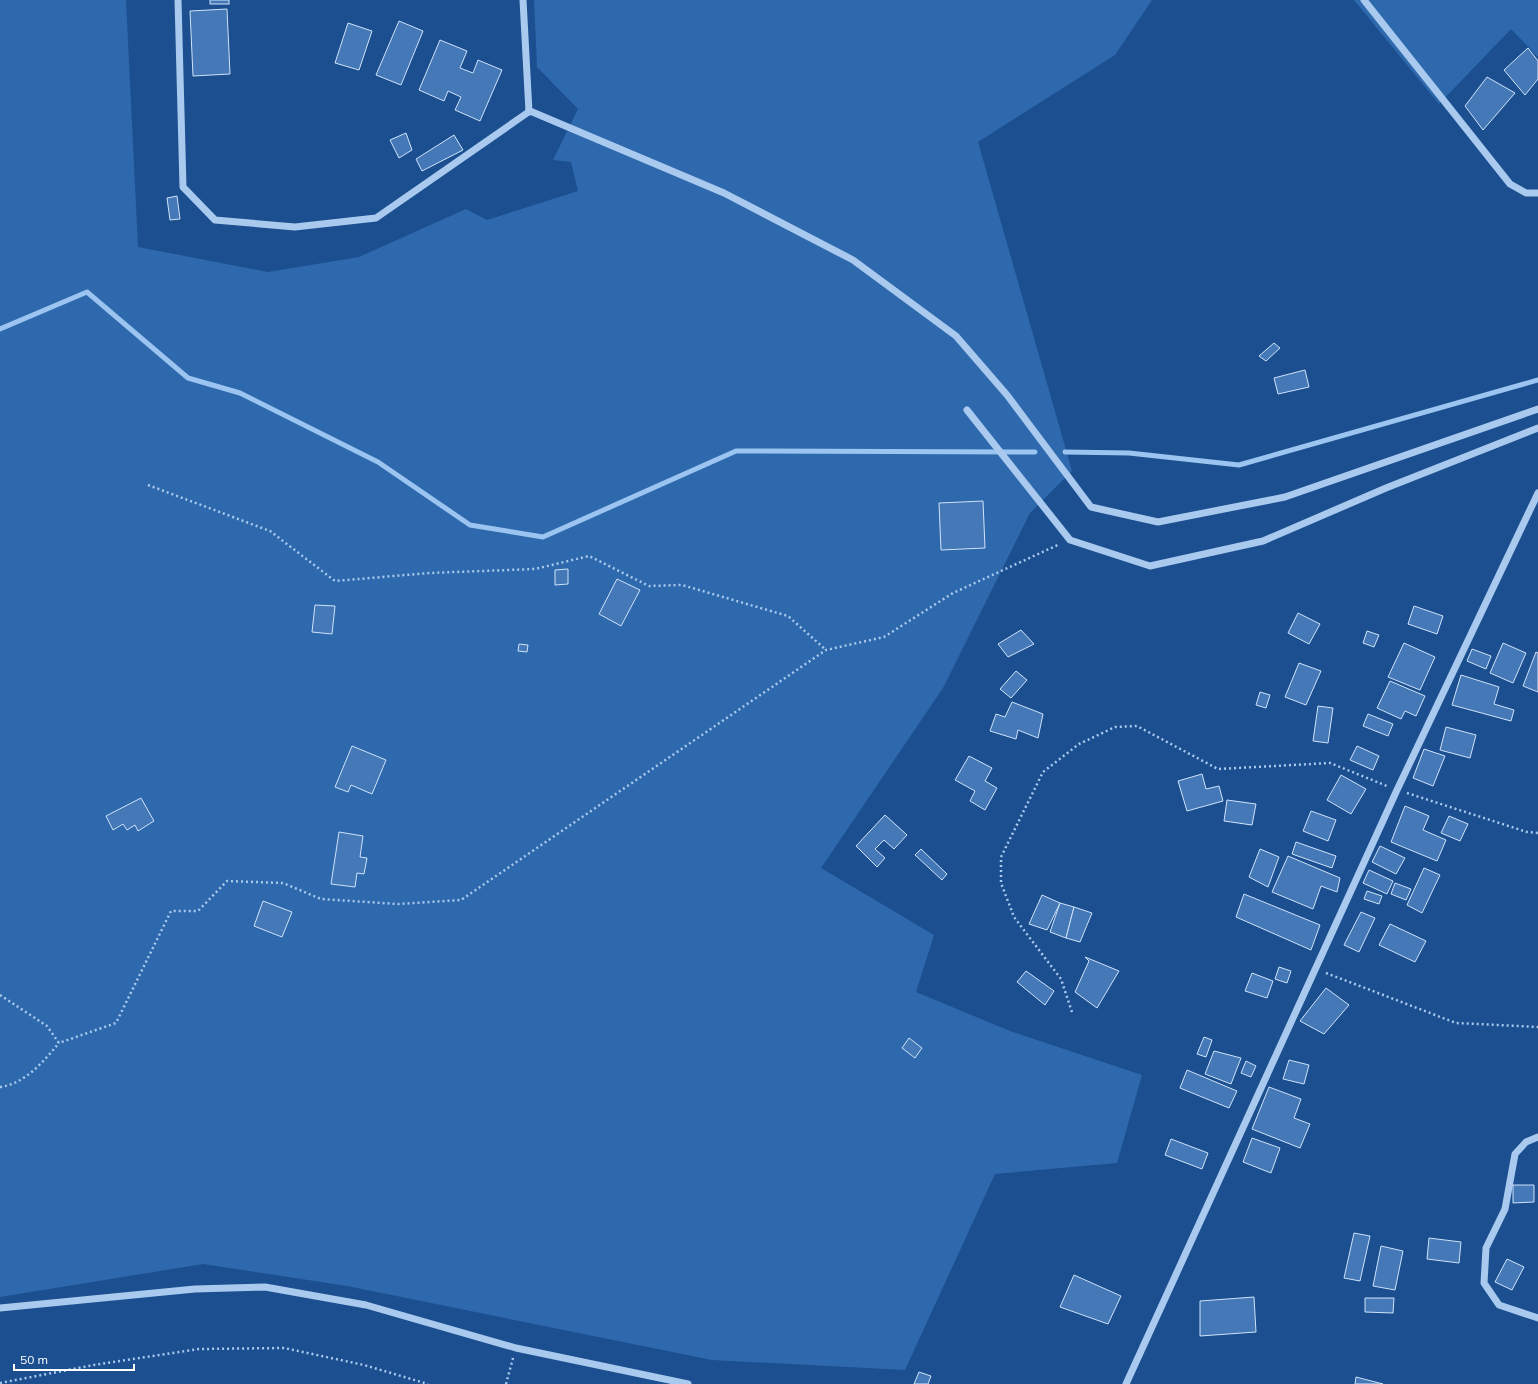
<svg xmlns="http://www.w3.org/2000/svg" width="1538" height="1384" viewBox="0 0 1538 1384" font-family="Mulish,sans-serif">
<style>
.green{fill:#2e69ad}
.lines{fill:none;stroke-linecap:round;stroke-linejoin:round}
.stream{stroke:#9cc4f0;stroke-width:5}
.building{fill:#4478b7;stroke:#cfe3fa}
.path{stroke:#a9c9ee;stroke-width:2.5;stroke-dasharray:2 3;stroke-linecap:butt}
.minor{stroke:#a9c9ee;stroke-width:7}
</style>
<rect width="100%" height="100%" fill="#1b4f8f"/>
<g class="green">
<path d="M0 0H126L138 247 268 272 359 257 466 209 487 220 578 191 571 162 553 160 578 109 537 67 534 0H1152L1115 55 978 142 1072 471 1030 513 943 688 821 868 934 935 916 992 1010 1031 1142 1075 1117 1163 995 1174 905 1370 712 1360 347 1286 203 1264 0 1297Z"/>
<path d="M1354 0H1538V57L1511 29 1439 104Z"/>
</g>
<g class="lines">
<g class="stream">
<path d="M0 329 87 292 188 378 240 393 378 462 470 525 543 537 736 451 1035 452"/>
<path d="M1065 452 1129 453 1239 465 1538 380"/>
</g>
</g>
<g class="building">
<rect x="210" y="0" width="19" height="4"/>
<path d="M227 9 230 74 193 76 190 11Z"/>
<path d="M399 21 423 31 401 85 376 75Z"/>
<path d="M348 23 372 31 359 70 335 63Z"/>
<path d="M440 40 467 51 460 68 473 73 478 60 502 70 480 121 455 110 461 97 448 91 444 101 419 90Z"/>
<path d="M1528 48 1538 61V79L1525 95 1504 70Z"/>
<path d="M1487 77 1515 93 1483 130 1465 106Z"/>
<path d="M406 133 412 150 399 158 390 140Z"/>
<path d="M454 135 463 150 422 171 416 159Z"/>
<path d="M177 196 180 219 170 220 167 198Z"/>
<path d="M1274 343 1280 348 1266 361 1259 356Z"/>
<path d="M1305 370 1309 387 1278 394 1274 378Z"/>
<path d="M983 501 985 548 941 550 939 503Z"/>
<path d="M568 569V584L555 585V570Z"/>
<path d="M617 579 640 590 621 626 599 614Z"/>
<path d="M315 605 335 606 332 634 312 632Z"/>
<path d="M1414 606 1443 616 1437 634 1408 624Z"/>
<path d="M1298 613 1320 624 1309 644 1288 633Z"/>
<path d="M1021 630 1034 644 1008 657 998 644Z"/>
<path d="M1367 631 1379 635 1374 647 1363 643Z"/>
<path d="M1404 643 1435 657 1420 690 1388 677Z"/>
<path d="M1503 643 1526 653 1513 683 1490 673Z"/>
<path d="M519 644 528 645 527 652 518 651Z"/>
<path d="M1472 649 1491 656 1486 669 1467 661Z"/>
<path d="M1536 652 1538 653V692L1523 686Z"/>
<path d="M1299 663 1321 671 1306 705 1285 697Z"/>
<path d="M1016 671 1027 680 1011 698 1000 689Z"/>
<path d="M1461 675 1499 687 1494 704 1514 710 1511 721 1452 705Z"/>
<path d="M1390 681 1425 696 1416 716 1405 711 1401 719 1377 708Z"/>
<path d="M1260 692 1270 695 1266 708 1256 705Z"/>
<path d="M1012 702 1043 714 1038 738 1018 730 1016 739 990 731 996 714 1005 717Z"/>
<path d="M1318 706 1333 708 1328 743 1313 741Z"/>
<path d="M1368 714 1393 724 1388 736 1363 726Z"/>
<path d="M1446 727 1476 735 1470 758 1440 750Z"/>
<path d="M352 746 386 760 372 794 351 785 348 792 335 787Z"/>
<path d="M1357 746 1379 756 1373 770 1350 760Z"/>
<path d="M1424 749 1445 756 1433 786 1413 778Z"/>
<path d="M969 756 992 768 985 781 997 788 985 810 970 801 975 791 955 780Z"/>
<path d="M1202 774 1206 789 1219 786 1223 801 1187 811 1178 781Z"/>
<path d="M1341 775 1366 789 1351 814 1327 800Z"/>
<path d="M141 798 154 821 138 831 135 825 127 830 123 824 113 830 106 816Z"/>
<path d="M1227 800 1256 804 1252 825 1224 821Z"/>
<path d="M1405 806 1429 816 1423 830 1446 840 1437 861 1391 842Z"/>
<path d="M1311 811 1336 820 1328 841 1303 831Z"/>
<path d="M885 815 907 835 894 849 884 840 875 849 885 858 877 867 856 846Z"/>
<path d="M1449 816 1468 824 1460 841 1441 833Z"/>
<path d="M339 832 363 836 360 857 367 858 364 874 357 873 355 887 331 884Z"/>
<path d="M1296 842 1336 856 1332 868 1292 854Z"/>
<path d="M1380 846 1405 858 1396 874 1372 862Z"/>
<path d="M921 849 947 874 942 880 915 855Z"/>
<path d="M1260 849 1279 857 1268 887 1249 877Z"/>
<path d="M1288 856 1340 878 1337 892 1321 886 1313 909 1272 892Z"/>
<path d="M1424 868 1440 875 1422 913 1407 905Z"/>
<path d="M1369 870 1393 881 1387 894 1363 883Z"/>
<path d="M1395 883 1411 889 1406 900 1391 894Z"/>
<path d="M1367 891 1382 896 1379 904 1364 899Z"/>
<path d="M1244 894 1320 925 1311 950 1236 917Z"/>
<path d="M1042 895 1060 903 1047 930 1029 924Z"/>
<path d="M263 901 292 912 282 937 254 926Z"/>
<path d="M1060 903 1074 907 1066 938 1050 932Z"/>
<path d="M1074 907 1092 913 1080 942 1066 938Z"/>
<path d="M1361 912 1375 918 1359 952 1344 945Z"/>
<path d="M1390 924 1426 941 1415 962 1379 945Z"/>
<path d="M1085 957 1119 971 1097 1008 1075 992 1089 961Z"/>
<path d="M1279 967 1291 971 1287 983 1275 979Z"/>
<path d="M1026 971 1054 991 1045 1005 1017 982Z"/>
<path d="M1252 973 1273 981 1267 998 1245 991Z"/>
<path d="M1326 988 1349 1005 1324 1034 1300 1021Z"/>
<path d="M1204 1037 1212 1040 1206 1057 1197 1054Z"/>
<path d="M909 1038 922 1048 915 1058 902 1048Z"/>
<path d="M1214 1051 1241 1058 1231 1084 1205 1074Z"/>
<path d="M1289 1060 1309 1065 1304 1084 1283 1079Z"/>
<path d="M1246 1061 1256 1066 1251 1077 1241 1073Z"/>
<path d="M1187 1070 1237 1091 1229 1108 1180 1088Z"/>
<path d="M1269 1087 1301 1099 1294 1118 1310 1124 1300 1148 1252 1129Z"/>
<path d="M1252 1138 1280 1148 1271 1173 1243 1162Z"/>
<path d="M1171 1139 1208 1153 1202 1169 1165 1155Z"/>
<path d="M1513 1185H1534V1202L1513 1203Z"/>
<path d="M1354 1233 1370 1236 1360 1281 1344 1278Z"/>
<path d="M1429 1238 1461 1242 1459 1263 1427 1259Z"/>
<path d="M1381 1246 1403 1251 1395 1290 1373 1286Z"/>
<path d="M1507 1259 1524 1267 1512 1290 1495 1282Z"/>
<path d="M1074 1275 1121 1296 1108 1324 1060 1307Z"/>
<path d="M1254 1297 1256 1332 1200 1336V1301Z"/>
<path d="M1365 1298H1394L1393 1313 1365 1312Z"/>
<path d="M919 1372 931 1376 928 1384H914Z"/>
<path d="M1356 1377 1383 1384H1355Z"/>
</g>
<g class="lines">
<g class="path">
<path d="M148 485 270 531 335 581 429 573 535 569 589 556 649 586 682 585 788 616 826 650"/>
<path d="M1407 793 1527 832 1538 833"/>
<path d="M1326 973 1456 1023 1538 1027"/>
<path d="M0 995 47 1026 59 1043 116 1023 171 911H198L227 881 283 883 321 899 398 904 461 900 826 650 884 637 953 593 1060 544"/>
<path d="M1072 1012 1061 979 1014 917 1001 883V857L1043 772 1079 744 1115 727 1137 726 1218 769 1330 763 1387 786"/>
<path d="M0 1087C25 1084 44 1061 59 1043"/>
<path d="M0 1383 94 1365 199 1349 284 1348 364 1365 428 1384"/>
<path d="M506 1384 513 1358"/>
</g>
<g class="minor">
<path d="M178 0 183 187 215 220 295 227 376 218 530 111 724 193 853 260 956 336 1007 395 1091 507 1158 522 1285 497 1538 409"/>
<path d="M523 0 529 112"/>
<path d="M1364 0 1510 184 1526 193H1538"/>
<path d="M967 410 1070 540 1150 566 1263 541 1386 488 1538 428"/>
<path d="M1538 1137 1526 1142 1515 1154 1505 1209 1486 1248 1484 1283 1499 1305 1538 1318"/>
<path d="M0 1308 195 1289 265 1287 366 1305 516 1348 688 1384"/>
<path d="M1126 1384 1397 790 1538 493"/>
</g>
</g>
<path d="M14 1364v6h120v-6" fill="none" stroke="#ffffff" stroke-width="2"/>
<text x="20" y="1364" font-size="12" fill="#ffffff" stroke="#1b4f8f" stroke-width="3" paint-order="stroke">50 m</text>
</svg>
